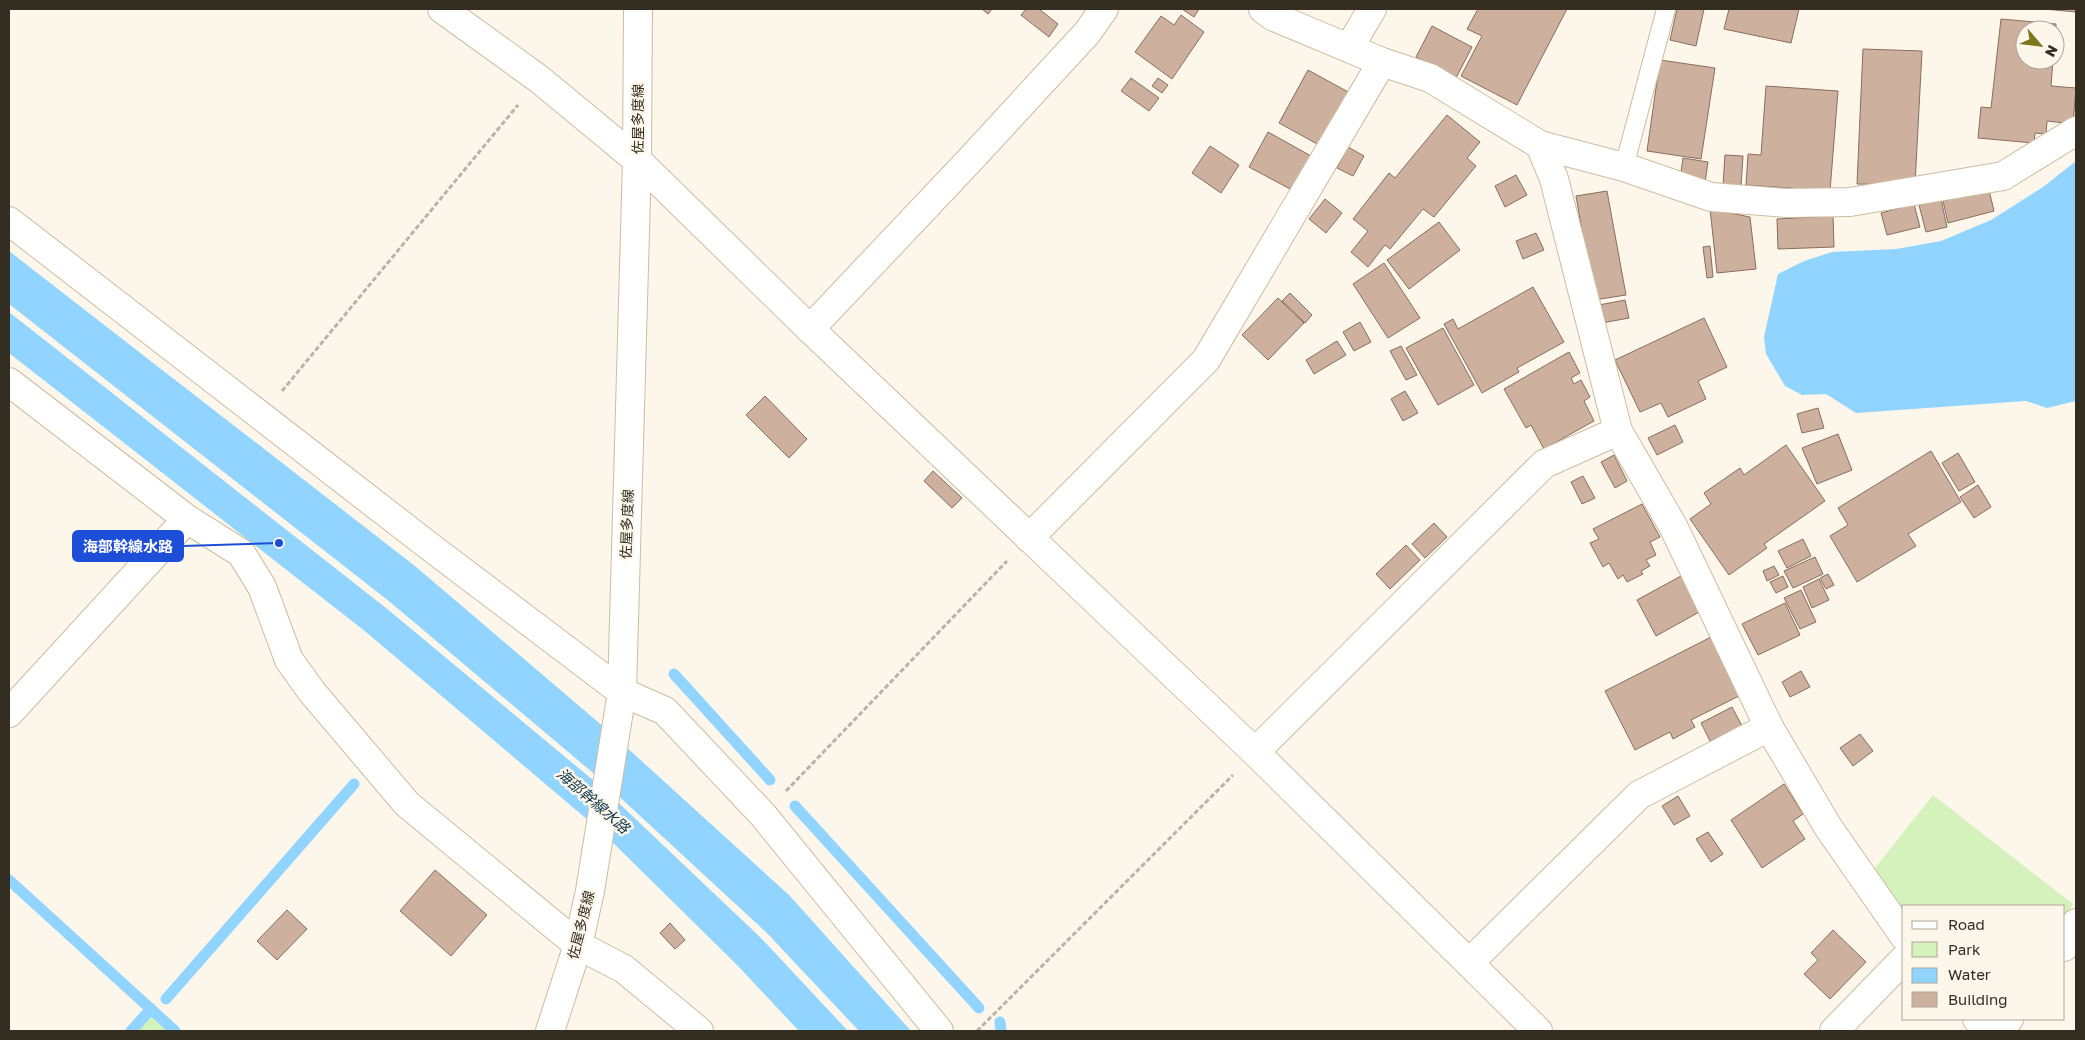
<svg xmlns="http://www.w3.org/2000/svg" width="2085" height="1040" viewBox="0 0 2085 1040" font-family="'Golos Text','Noto Sans JP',sans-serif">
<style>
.green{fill:#d5f2bc}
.water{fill:#90d4ff}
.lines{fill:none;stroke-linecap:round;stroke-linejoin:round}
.stream{stroke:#90d4ff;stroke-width:11}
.building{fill:#ceb09f;stroke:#896d5d}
.service-casing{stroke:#ccbda0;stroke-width:20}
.minor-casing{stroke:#ccbda0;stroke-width:30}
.secondary-casing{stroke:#ccbda0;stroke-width:30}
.path{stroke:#bab4a8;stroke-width:3;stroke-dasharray:5 2.5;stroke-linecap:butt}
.service{stroke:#fff;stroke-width:18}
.minor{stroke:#fff;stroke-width:28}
.secondary{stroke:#fff;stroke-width:28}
.labels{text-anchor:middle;stroke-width:5;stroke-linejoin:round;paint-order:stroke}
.street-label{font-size:14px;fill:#342e22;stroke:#fdf7eb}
.water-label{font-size:15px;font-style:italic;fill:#0e354b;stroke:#fdf7eb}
.leader{fill:none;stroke:#1d4ed8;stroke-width:2}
.callout-dot{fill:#1d4ed8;stroke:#fdf7eb;stroke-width:2}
.callout{fill:#1d4ed8;stroke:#1d4ed8;stroke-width:2}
.callout-label{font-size:15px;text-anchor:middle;font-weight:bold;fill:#fff}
</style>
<rect width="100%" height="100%" fill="#fdf7eb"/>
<g class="green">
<path d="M1933 795 2073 904 2064 921V906H1904V915L1871 873Z"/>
<path d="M151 1017 167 1031H138Z"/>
</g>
<g class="water">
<path d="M2076 161V401L2047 408 2026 401 1856 413 1826 394 1802 395 1785 386 1766 354 1764 337 1778 274 1804 261 1832 252 1896 249 1941 241 1991 220 2043 187Z"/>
<path d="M9 251 415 566 612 734 790 896 911 1031H859L766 932 599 778 390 602 9 304Z"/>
<path d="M9 312 386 608 605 790 761 938 848 1031H799L737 965 602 832 366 632 9 353Z"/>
</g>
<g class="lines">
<g class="stream">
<path d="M674 674 770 780"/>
<path d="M795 806 979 1008"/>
<path d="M9 880 175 1031"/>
<path d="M166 999 354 784"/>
<path d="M1000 1022 1001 1031"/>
<path d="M131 1031 151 1009"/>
</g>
</g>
<g class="building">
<path d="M982 9H992L988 14Z"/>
<path d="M1026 9H1039L1058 24 1049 37 1021 15Z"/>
<path d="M1182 9H1199L1194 17Z"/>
<path d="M1478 9H1567L1517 105 1461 76 1482 36 1467 29Z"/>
<path d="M1677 9H1704L1696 46 1670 40Z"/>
<path d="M1729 9H1799L1791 43 1724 29Z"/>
<path d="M2044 9H2076V12Z"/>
<path d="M1181 15 1204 32 1172 79 1135 52 1161 16 1174 25Z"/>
<path d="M2001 19 2056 24 2055 39V30H2025V60H2053L2051 86 2076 88 2073 124 2047 121 2046 134 2035 133 2034 143 1978 138 1981 107 1991 108Z"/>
<path d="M1432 26 1472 47 1456 78 1416 57Z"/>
<path d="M1863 49 1922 51 1915 185 1857 184Z"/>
<path d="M1660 60 1715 68 1701 159 1647 151Z"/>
<path d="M1308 70 1350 93 1321 146 1279 123Z"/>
<path d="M1131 78 1159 98 1149 111 1121 91Z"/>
<path d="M1158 78 1168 85 1162 93 1152 86Z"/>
<path d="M1766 86 1838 91 1830 191 1746 185 1748 154 1761 155Z"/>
<path d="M1447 115 1480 142 1467 158 1476 166 1434 217 1423 209 1390 249 1385 245 1368 267 1351 252 1368 231 1353 219 1389 173 1395 178Z"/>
<path d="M1268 132 1311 156 1292 190 1249 167Z"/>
<path d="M1210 146 1239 165 1221 193 1192 173Z"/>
<path d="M1348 147 1364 156 1353 176 1337 168Z"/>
<path d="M1725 155 1743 156 1741 186 1723 185Z"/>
<path d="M1683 158 1708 162 1705 183 1680 179Z"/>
<path d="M1516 175 1527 195 1505 207 1495 186Z"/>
<path d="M1989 190 1994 211 1948 223 1943 201Z"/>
<path d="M1607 191 1626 295 1594 300 1576 196Z"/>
<path d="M1325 199 1342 213 1326 233 1309 219Z"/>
<path d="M1941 199 1947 227 1926 232 1919 205Z"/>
<path d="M1914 204 1920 227 1887 235 1881 213Z"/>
<path d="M1710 209 1750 217 1756 269 1717 273Z"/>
<path d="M1833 216 1834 247 1778 249 1777 219Z"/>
<path d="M1439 222 1460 250 1409 289 1387 260Z"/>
<path d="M1536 233 1544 250 1523 259 1516 241Z"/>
<path d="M1710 246 1713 277 1707 278 1703 247Z"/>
<path d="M1384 263 1420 318 1388 338 1353 284Z"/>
<path d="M1533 287 1564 342 1517 368 1519 372 1482 393 1444 324 1453 319 1458 329Z"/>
<path d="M1290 293 1312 315 1305 323 1282 301Z"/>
<path d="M1278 298 1304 323 1268 360 1242 335Z"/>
<path d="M1625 300 1629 318 1602 323 1599 305Z"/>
<path d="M1704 318 1727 367 1698 381 1706 399 1668 417 1661 403 1640 412 1615 360Z"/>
<path d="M1360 322 1371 342 1354 351 1343 332Z"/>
<path d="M1443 328 1474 385 1438 405 1406 348Z"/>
<path d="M1337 341 1346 355 1314 374 1306 360Z"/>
<path d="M1401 346 1417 375 1406 380 1390 351Z"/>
<path d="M1569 352 1580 373 1571 378 1574 384 1581 380 1590 397 1584 401 1594 421 1544 449 1531 425 1526 428 1504 389Z"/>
<path d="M1405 391 1418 413 1403 421 1391 399Z"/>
<path d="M765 396 807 439 789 458 746 415Z"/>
<path d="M1818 408 1824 428 1802 433 1797 414Z"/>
<path d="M1675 425 1683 442 1657 455 1648 438Z"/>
<path d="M1838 434 1852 470 1817 484 1802 448Z"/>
<path d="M1786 445 1825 501 1764 544 1767 548 1729 575 1690 519 1711 504 1704 493 1740 468 1744 475Z"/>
<path d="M1931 451 1961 502 1908 534 1916 546 1857 582 1830 536 1848 525 1838 508Z"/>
<path d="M1958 453 1975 482 1959 491 1942 463Z"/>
<path d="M1614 455 1627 481 1615 488 1601 462Z"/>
<path d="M933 471 962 498 952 508 924 481Z"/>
<path d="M1583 476 1595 498 1582 504 1571 482Z"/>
<path d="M1978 485 1991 507 1974 518 1960 497Z"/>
<path d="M1642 504 1660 537 1650 542 1656 555 1646 560 1650 566 1641 571 1643 574 1627 582 1623 575 1618 579 1609 563 1603 567 1590 543 1599 539 1593 529Z"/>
<path d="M1434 523 1447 537 1425 558 1412 544Z"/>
<path d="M1803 539 1811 556 1787 568 1778 551Z"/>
<path d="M1406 545 1420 560 1390 589 1376 574Z"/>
<path d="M1815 557 1823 574 1793 588 1784 571Z"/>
<path d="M1774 566 1779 575 1767 581 1763 571Z"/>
<path d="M1828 574 1834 585 1826 589 1820 578Z"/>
<path d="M1681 576 1701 611 1656 636 1637 600Z"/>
<path d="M1783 576 1788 587 1776 593 1770 582Z"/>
<path d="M1819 579 1829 600 1812 608 1803 587Z"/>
<path d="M1801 590 1816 622 1800 629 1784 598Z"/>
<path d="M1785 603 1800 635 1758 655 1742 624Z"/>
<path d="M1715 635 1745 693 1691 720 1695 727 1673 739 1670 732 1635 750 1605 691Z"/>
<path d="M1801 671 1810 687 1790 697 1782 682Z"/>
<path d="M1732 707 1742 726 1710 741 1701 723Z"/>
<path d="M1860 734 1873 751 1853 766 1840 748Z"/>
<path d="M1784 784 1803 814 1793 821 1805 839 1762 868 1731 820Z"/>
<path d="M1678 796 1690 816 1674 825 1662 806Z"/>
<path d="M1708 832 1723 854 1711 862 1696 839Z"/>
<path d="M435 870 487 915 451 956 400 911Z"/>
<path d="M287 910 307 929 277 960 257 941Z"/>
<path d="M670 923 685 940 675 949 660 933Z"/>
<path d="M1833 930 1866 962 1830 999 1804 974 1818 960 1811 953Z"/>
</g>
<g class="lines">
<defs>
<path id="service" d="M1624 167 1666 9"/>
<g id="minor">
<path d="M442 9 539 79 637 160 810 329 1255 752 1538 1031"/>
<path d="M1263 9 1272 16 1382 62 1430 78 1540 145 1624 167 1711 197 1787 203 1850 202 2003 176 2076 131"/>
<path d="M1349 48 1372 9"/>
<path d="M1540 145 1554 179 1618 431 1673 526 1769 727 1828 827 1904 936"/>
<path d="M9 221 429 546 622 692 665 711 763 815 939 1031"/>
<path d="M810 329 968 162 1087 33 1104 9"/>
<path d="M9 382 187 519 241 553 262 587 289 660 312 692 407 804 578 945 624 969 699 1031"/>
<path d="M1029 538 1206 360 1382 62"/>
<path d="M9 713 187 519"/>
<path d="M1255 752 1544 464 1618 431"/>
<path d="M2064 947 2076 923"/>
<path d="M1469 963 1639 795 1769 727"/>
<path d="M1977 1019 1989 1031"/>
<path d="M1834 1031 1904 959"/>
<path d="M1998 1031 2009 1019"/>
</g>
<path id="secondary" d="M550 1031 578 945 590 891 622 692 637 160 638 9"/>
</defs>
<use href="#service" class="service-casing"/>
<use href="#minor" class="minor-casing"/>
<use href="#secondary" class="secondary-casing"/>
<g class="path">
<path d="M282 391 518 105"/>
<path d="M786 791 1007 561"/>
<path d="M977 1031 1233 775"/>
</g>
<use href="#service" class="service"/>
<use href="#minor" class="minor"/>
<use href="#secondary" class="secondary"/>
</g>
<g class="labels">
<g class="street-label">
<text transform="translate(638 119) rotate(-90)" y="5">佐屋多度線</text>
<text transform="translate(627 524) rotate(-88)" y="5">佐屋多度線</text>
<text transform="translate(581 925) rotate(-76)" y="5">佐屋多度線</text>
</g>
<g class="water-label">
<text transform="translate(593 801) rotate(41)" y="5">海部幹線水路</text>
</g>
</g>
<path class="leader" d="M279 543L183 546"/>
<circle class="callout-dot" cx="279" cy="543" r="5"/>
<rect class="callout" x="73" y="531" width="110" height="30" rx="5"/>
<g class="callout-label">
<text x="128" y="552">海部幹線水路</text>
</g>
<rect width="2085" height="1040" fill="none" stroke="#342e22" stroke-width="20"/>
<rect x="1902" y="905" width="162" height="115" fill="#fdf7eb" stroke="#ada79b"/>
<rect x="1912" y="921" width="25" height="8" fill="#ffffff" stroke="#ada79b"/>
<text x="1948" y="930" font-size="15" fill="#342e22">Road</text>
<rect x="1912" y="942" width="25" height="15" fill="#d5f2bc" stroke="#ada79b"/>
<text x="1948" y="955" font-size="15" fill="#342e22">Park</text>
<rect x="1912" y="968" width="25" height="15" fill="#90d4ff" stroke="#ada79b"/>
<text x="1948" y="980" font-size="15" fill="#342e22">Water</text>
<rect x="1912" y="992" width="25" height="15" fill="#ceb09f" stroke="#ada79b"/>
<text x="1948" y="1005" font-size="15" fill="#342e22">Building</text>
<g transform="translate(2040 45) rotate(118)"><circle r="24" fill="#fdf7eb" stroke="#ada79b"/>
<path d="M0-4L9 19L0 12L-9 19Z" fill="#7e781d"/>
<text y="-8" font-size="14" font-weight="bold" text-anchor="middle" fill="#342e22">N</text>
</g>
</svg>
